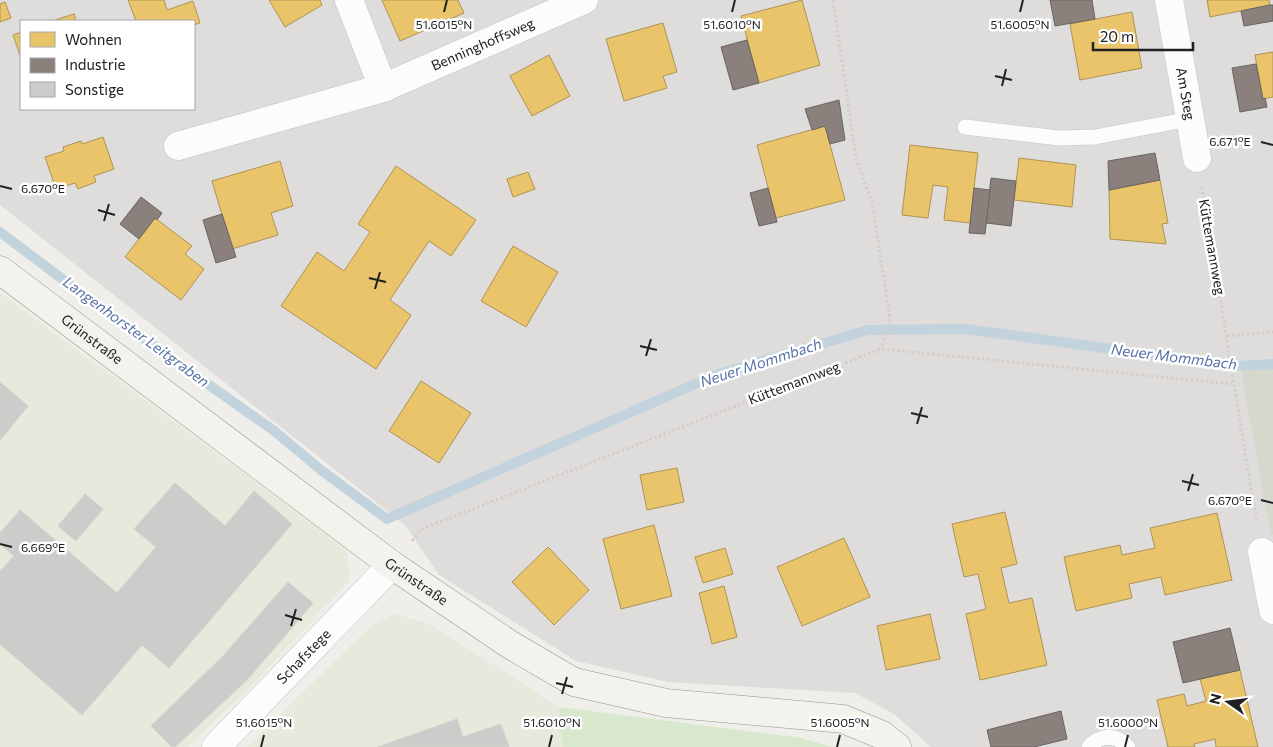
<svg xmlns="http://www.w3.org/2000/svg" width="1273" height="747" viewBox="0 0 1273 747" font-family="Commissioner,sans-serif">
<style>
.residential{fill:#dedddb;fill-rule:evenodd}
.construction{fill:#d6d7cd}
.farmland{fill:#e7e9dc}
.grass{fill:#d7e8cd}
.homes{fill:#e9c46a;stroke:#ad9354}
.industry{fill:#8a817c;stroke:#6a6461}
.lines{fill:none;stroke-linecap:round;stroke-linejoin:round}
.stream{stroke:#c2d3de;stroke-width:10}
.building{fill:#ceccca;stroke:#d2d0cc}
.lane-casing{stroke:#c5c4c2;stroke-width:16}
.street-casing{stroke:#c5c4c2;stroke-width:29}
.secondary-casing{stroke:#939784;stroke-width:29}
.path{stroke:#d6cdca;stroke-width:3;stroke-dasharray:2.5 2.5;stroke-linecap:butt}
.lane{stroke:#fdfcfc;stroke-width:15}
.street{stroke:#fdfcfc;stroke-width:28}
.secondary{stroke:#f2f3ed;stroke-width:28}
.ticks{fill:none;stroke:#212121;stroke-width:2}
.labels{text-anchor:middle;stroke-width:5;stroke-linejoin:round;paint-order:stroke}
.street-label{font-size:14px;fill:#212121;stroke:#fff}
.water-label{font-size:15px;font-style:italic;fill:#5771a7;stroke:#fff}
.ticks-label{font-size:12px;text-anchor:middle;fill:#212121;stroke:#fff;stroke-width:5;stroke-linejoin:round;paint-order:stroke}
</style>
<rect width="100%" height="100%" fill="#efeeea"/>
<path class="residential" d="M0 0H1273V747H931L894 714 855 693 668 682 576 661 439 575 405 525 0 205ZM21 21H194V109H21Z"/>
<path class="construction" d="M1273 368V535H1271L1241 370Z"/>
<g class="farmland">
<path d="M0 293 347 550 350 580 251 686 188 747H0Z"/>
<path d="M395 614 430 624 559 707 563 747H247L372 625Z"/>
</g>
<path class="grass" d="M559 707 801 738 831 747H563Z"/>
<g class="homes">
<path d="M128 0H164L167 10 193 1 200 23 194 25V21H136Z"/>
<path d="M269 0H320L322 5 285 27Z"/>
<path d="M382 0H458L464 13 400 41Z"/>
<path d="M802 0 820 65 759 83 741 16Z"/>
<path d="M1207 0H1269L1270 5 1210 17Z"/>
<path d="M5 2 11 18 0 22V4Z"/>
<path d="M1132 12 1142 68 1080 80 1070 24Z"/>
<path d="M74 14 76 21H52Z"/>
<path d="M663 23 677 72 663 76 667 88 624 101 606 39Z"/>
<path d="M21 32V58L13 35Z"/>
<path d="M1273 52V97L1263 99 1255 55Z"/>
<path d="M549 55 570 96 532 116 510 76Z"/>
<path d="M825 126 845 200 776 218 757 145Z"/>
<path d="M103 137 114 169 94 176 96 182 78 189 75 183 56 189 45 157 64 151 63 147 81 141 82 144Z"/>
<path d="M910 145 978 153 970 223 944 220 948 187 933 185 928 218 902 215Z"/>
<path d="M1019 158 1076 165 1072 207 1014 200Z"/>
<path d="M280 161 293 206 271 213 278 235 232 249 212 181Z"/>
<path d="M396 166 476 220 451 256 429 241 390 300 411 315 376 369 281 306 317 252 344 271 370 232 358 224Z"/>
<path d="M528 172 535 189 513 197 507 179Z"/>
<path d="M1160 180 1168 223 1162 224 1166 244 1110 239 1109 190Z"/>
<path d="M155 218 192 246 185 254 204 269 181 300 125 257Z"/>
<path d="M513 246 558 272 526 327 481 301Z"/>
<path d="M421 381 471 413 439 463 389 431Z"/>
<path d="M677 468 684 502 647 510 640 475Z"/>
<path d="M1005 512 1017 564 1001 568 1009 603 1032 598 1047 665 980 680 966 614 986 609 978 574 964 577 952 524Z"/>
<path d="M1217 513 1232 580 1165 595 1161 577 1129 584 1132 598 1076 611 1064 557 1120 545 1122 555 1155 548 1150 528Z"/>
<path d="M654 525 672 596 621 609 603 539Z"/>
<path d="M844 538 870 597 802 626 777 567Z"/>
<path d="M548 547 589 590 554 625 512 582Z"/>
<path d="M725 548 733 574 703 583 695 557Z"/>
<path d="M724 586 737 637 712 644 699 593Z"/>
<path d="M930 614 940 659 886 670 877 626Z"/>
<path d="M1240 670 1258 747H1216L1215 739 1194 744 1195 747H1168L1157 700 1184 694 1187 706 1206 701 1200 679Z"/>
</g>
<g class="industry">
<path d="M1050 0H1092L1095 19 1055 26Z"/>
<path d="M1270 5H1273V21L1244 26 1241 11Z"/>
<path d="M747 40 759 83 733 90 721 47Z"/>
<path d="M1256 64 1263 99 1265 98 1267 107 1240 112 1232 68Z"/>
<path d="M839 100 845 140 830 144 825 126 812 130 805 109Z"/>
<path d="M1155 153 1160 180 1109 190 1108 161Z"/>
<path d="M991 178 1016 181 1011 226 986 223Z"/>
<path d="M768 188 777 222 759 226 750 193Z"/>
<path d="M974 188 990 190 985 234 969 233Z"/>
<path d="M141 197 162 213 157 220 155 218 139 239 120 224Z"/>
<path d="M222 214 236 257 216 263 203 220Z"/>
<path d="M1230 628 1240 670 1183 683 1173 642Z"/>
<path d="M1061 711 1067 739 1034 747H991L987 730Z"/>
</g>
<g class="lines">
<path class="stream" d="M0 232 110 315 273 430 321 470 387 519 718 374 868 330 966 329 1236 366 1273 364"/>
</g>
<g class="building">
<path d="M0 382 28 406 0 440Z"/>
<path d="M175 483 225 526 254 491 292 524 169 668 142 645 82 715 0 644V571L14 556 0 544V533L20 510 117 593 156 547 134 529Z"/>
<path d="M85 494 103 509 76 541 58 526Z"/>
<path d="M288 582 313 603 248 679 175 747H172L151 726 223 656Z"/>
<path d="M457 719 463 737 501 724 509 747H378Z"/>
</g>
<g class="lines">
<defs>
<g id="lane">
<path d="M965 127 1059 138 1095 137 1190 119"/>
<path d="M1089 747C1101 734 1116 734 1128 747"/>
</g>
<g id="street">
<path d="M349 0 383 88"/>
<path id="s1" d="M1169 0 1197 158"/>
<path id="s2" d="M178 146 383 88 584 0"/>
<path d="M1262 552 1273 610"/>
<path id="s3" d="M216 747 392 565"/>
</g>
<g id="secondary">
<path id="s4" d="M0 270 392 565 509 644 574 682 666 703 843 719 882 735 897 747"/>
</g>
</defs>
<use href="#lane" class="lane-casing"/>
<use href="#street" class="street-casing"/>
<use href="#secondary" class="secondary-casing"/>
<g class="path">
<path d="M833 0 856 158 872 203 890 318 881 349"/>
<path d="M1202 187C1221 299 1237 410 1257 522"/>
<path d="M1227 336 1273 332"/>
<path d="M412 541 422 529 881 349 1232 384"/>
</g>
<use href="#lane" class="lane"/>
<use href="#street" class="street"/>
<use href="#secondary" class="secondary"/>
</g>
<path class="ticks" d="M444 12 447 0M732 12 735 0M1020 12 1023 0M995 76 1012 80M1002 86 1006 69M1261 142 1273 145M0 186 12 189M98 210 115 215M104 221 109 204M369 278 386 282M375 289 380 272M640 346 657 350M646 356 651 339M911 413 928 417M917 424 922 407M1182 481 1199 485M1188 491 1193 474M1261 500 1273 503M0 544 12 547M285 615 302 620M291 626 296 609M556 683 573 687M562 694 567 677M261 747 264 735M549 747 552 735M837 747 840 735M1125 747 1128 735"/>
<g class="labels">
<g class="street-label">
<text dy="5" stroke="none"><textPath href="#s2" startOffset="322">Benninghoffsweg</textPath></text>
<text dy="5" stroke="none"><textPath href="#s1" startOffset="95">Am Steg</textPath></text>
<text transform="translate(1212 247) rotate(80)" y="5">Küttemannweg</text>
<text dy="5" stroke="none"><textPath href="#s4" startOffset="115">Grünstraße</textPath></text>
<text transform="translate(794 383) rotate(-21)" y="5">Küttemannweg</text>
<text dy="5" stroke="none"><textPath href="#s4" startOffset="520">Grünstraße</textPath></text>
<text dy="5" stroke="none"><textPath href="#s3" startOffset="126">Schafstege</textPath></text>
</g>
<g class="water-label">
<text transform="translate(136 332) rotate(36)" y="5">Langenhorster Leitgraben</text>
<text transform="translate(1174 357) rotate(7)" y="5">Neuer Mommbach</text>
<text transform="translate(761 363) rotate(-18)" y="5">Neuer Mommbach</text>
</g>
</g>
<g class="ticks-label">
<text x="444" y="29">51.6015°N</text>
<text x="732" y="29">51.6010°N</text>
<text x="1020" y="29">51.6005°N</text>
<text x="1230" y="146">6.671°E</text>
<text x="43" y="193">6.670°E</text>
<text x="1230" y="505">6.670°E</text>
<text x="43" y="552">6.669°E</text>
<text x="264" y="727">51.6015°N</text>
<text x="552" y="727">51.6010°N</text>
<text x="840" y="727">51.6005°N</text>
<text x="1128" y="727">51.6000°N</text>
</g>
<rect x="20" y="20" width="175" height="90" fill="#ffffff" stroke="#a6a6a6"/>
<rect x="30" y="32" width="25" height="15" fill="#e9c46a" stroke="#a6a6a6"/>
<text x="65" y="45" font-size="15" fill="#212121">Wohnen</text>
<rect x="30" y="58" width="25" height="15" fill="#8a817c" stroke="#a6a6a6"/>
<text x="65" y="70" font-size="15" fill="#212121">Industrie</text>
<rect x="30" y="82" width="25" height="15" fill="#ceccca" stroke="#a6a6a6"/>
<text x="65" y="95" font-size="15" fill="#212121">Sonstige</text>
<g transform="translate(1228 702) rotate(284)" stroke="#ffffff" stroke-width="4" paint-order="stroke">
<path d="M0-4L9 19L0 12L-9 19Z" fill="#212121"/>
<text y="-8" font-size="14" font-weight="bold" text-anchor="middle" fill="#212121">N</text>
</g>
<path d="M1093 42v8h100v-8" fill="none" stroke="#212121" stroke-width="2.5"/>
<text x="1100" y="42" font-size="15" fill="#212121" stroke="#ffffff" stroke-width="4" paint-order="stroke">20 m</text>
</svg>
